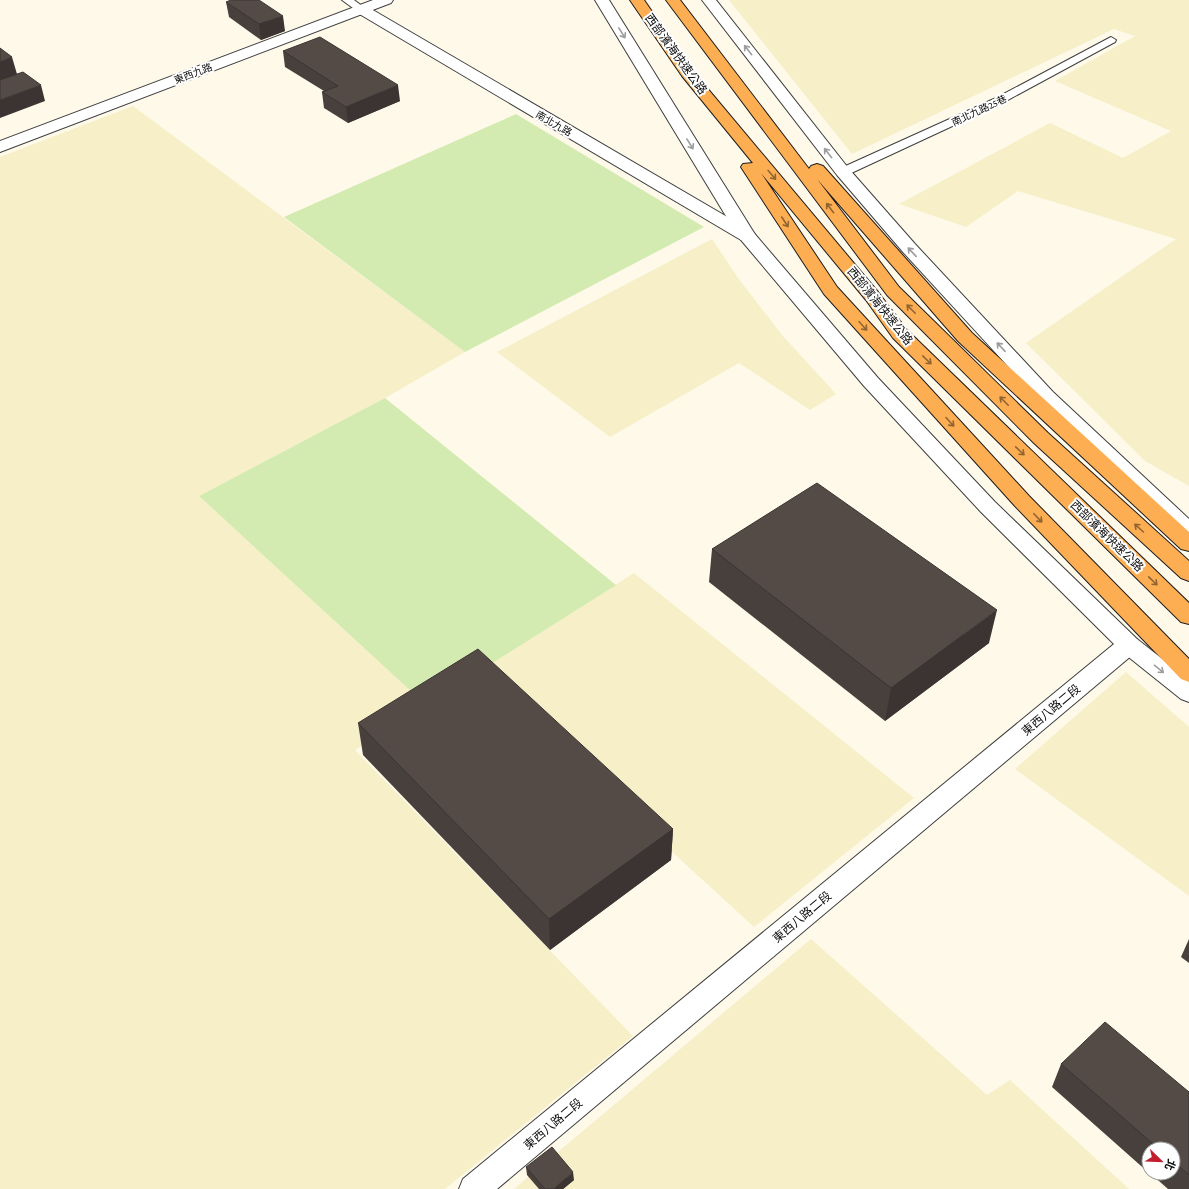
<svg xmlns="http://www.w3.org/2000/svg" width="1189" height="1189" viewBox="0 0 1189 1189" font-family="'Crimson Pro','Noto Sans TC',serif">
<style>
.farmland{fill:#f6efc8}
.green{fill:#d3ebb1}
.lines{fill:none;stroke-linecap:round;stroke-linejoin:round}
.service-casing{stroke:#3e3e3e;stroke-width:2}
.minor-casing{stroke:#3e3e3e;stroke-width:2}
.tertiary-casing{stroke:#3e3e3e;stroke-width:2}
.trunk-casing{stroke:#1c1c1c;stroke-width:2}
.service{fill:#fff;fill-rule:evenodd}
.minor{fill:#fff;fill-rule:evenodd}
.tertiary{fill:#fff;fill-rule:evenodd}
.trunk{fill:#feae52;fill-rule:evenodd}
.wall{fill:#48403d}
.shaded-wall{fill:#3b3432}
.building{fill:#544b47;stroke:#3b3432}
.oneway{stroke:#9d9d9d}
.oneway2{stroke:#916532}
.labels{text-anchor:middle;stroke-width:4;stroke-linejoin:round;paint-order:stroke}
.far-street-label{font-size:10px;fill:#0b0b0b;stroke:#fff}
.street-label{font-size:12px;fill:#0b0b0b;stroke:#fff}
</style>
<rect width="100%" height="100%" fill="#fff9e9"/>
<g class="farmland">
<path d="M729 0H1189V486L1145 461 1026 343 1176 239 1018 191 966 227 899 204 1050 123 1123 158 1171 131 1055 81 1135 36 1114 29 852 154Z"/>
<path d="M133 106 465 352 385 398 199 496 426 705 355 750 633 1036 445 1189H0V157Z"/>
<path d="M712 239 738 278 782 335 836 394 810 410 739 363 610 437 497 352Z"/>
<path d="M634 573 914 798 754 927 477 673Z"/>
<path d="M1126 672 1189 727V896L1015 769Z"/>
<path d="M811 939 987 1095 1010 1080 1129 1189H514Z"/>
</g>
<g class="green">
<path d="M516 114 704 227 465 352 284 217Z"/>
<path d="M385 398 616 585 426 705 199 496Z"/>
</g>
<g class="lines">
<defs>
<g id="service">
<path d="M342 0H354L366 9 365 11H357Z"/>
<path d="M1111 37 1116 40 1115 42 1004 102 847 175H839L837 172 839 169 996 98Z"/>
</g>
<path id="minor" d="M361 5 366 6 753 232 878 378 995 502 1137 639 1140 645 1137 651 497 1189H459L463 1179 1114 644 981 512 864 386 741 240 356 12 354 9 356 6Z"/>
<g id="tertiary">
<path d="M373 0H393L391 3 0 152V141Z"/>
<path d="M595 0H609L756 236 753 240 747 241 741 240 738 236Z"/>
<path d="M702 0H716L849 169 915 244 1053 392 1189 519V538L1182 536 1039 400 903 252 837 175Z"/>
<path d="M1129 637 1137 639 1189 680V702L1181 699 1121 651 1118 645 1121 639Z"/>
</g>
<g id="trunk">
<path d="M630 0H644L692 70 878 292 907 330 1189 603V624L1181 622 893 338 866 300 761 173 837 287 1029 496 1189 659V682L1181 679 1015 506 824 294 741 167 743 164 753 163 682 76Z"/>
<path d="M666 0H680L809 169 811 166 817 164 823 166 972 333 1189 532V551L1181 549 958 341 817 179 899 287 1048 433 1189 561V581L1181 578 1034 443 887 295Z"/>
</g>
</defs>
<use href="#service" class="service-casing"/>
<use href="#minor" class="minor-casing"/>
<use href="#tertiary" class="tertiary-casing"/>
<use href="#trunk" class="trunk-casing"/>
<use href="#service" class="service"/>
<use href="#minor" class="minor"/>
<use href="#tertiary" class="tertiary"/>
<use href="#trunk" class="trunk"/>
</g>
<g class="wall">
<path d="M226 2 285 31 261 40 229 17Z"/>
<path d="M283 51 400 101 348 123 324 108 322 92 324 91 285 67Z"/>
<path d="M712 549 989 643 885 721 709 582Z"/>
<path d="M358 723 673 829 671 860 550 950 363 755Z"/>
<path d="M1189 939V963L1181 957Z"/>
<path d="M1061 1064 1189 1092V1189H1168L1150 1173H1173V1149H1149V1173L1052 1087Z"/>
<path d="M526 1167 574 1180 563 1189H539L527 1175Z"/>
</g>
<g class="shaded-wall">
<path d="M283 16 285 31 261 40 259 24Z"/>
<path d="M12 57 19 81 0 88V62Z"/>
<path d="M41 85 45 101 0 118V100Z"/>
<path d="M398 85 400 101 348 123 346 107Z"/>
<path d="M997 610 989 643 885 721 891 688Z"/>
<path d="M673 829 671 860 550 950 549 919Z"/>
<path d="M573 1172 574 1180 563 1189H554Z"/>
</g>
<g class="building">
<path d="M231 0H259L283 16 259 24 226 2Z"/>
<path d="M320 37 398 85 346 107 322 92 338 86 283 51Z"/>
<path d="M0 48 12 57 0 62Z"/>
<path d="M23 72 41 85 0 100V80Z"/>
<path d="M817 483 997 610 891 688 712 549Z"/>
<path d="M478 649 673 829 549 919 358 723Z"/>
<path d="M1105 1022 1189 1092V1175L1173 1161V1149H1159L1061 1064Z"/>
<path d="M552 1147 573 1172 554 1189H545L526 1167Z"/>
</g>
<defs><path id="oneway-shaft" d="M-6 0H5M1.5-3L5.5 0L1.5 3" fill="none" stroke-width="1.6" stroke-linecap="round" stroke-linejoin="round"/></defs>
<g class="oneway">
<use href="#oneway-shaft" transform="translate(622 33) rotate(58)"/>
<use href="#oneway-shaft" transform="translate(748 50) rotate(-128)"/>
<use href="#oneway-shaft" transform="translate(690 144) rotate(58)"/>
<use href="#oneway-shaft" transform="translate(828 153) rotate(-128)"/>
<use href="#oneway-shaft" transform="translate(912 252) rotate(-133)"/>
<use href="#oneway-shaft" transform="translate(1001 347) rotate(-133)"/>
<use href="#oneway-shaft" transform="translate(1159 669) rotate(39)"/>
</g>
<g class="oneway2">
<use href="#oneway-shaft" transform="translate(772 175) rotate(50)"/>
<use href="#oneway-shaft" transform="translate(830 208) rotate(-127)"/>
<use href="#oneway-shaft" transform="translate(785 222) rotate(57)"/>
<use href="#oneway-shaft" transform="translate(911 309) rotate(-135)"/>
<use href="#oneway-shaft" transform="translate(863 326) rotate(48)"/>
<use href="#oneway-shaft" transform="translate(927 360) rotate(44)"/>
<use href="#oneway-shaft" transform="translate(1004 401) rotate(-135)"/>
<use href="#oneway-shaft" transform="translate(950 422) rotate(48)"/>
<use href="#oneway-shaft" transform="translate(1020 451) rotate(44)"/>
<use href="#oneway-shaft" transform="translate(1038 518) rotate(46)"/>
<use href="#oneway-shaft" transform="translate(1139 528) rotate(-138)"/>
<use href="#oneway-shaft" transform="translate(1153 581) rotate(44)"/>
</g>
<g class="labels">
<g class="far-street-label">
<text transform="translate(193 73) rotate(-21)" y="4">東西九路</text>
<text transform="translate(979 110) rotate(-25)" y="4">南北九路25巷</text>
<text transform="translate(554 123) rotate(30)" y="4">南北九路</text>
</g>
<g class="street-label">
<text transform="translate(676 54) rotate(54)" y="4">西部濱海快速公路</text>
<text transform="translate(880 306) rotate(51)" y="4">西部濱海快速公路</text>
<text transform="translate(1107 536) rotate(44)" y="4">西部濱海快速公路</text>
<text transform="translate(1051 710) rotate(-40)" y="4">東西八路二段</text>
<text transform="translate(802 917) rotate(-40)" y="4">東西八路二段</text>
<text transform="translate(553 1124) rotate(-40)" y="4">東西八路二段</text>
</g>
</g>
<g transform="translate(1161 1161) rotate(113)"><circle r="19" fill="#ffffff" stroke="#9d9d9d"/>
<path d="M0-3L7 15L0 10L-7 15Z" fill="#c21d2f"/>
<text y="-6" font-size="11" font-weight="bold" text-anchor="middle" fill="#0b0b0b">北</text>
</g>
</svg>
